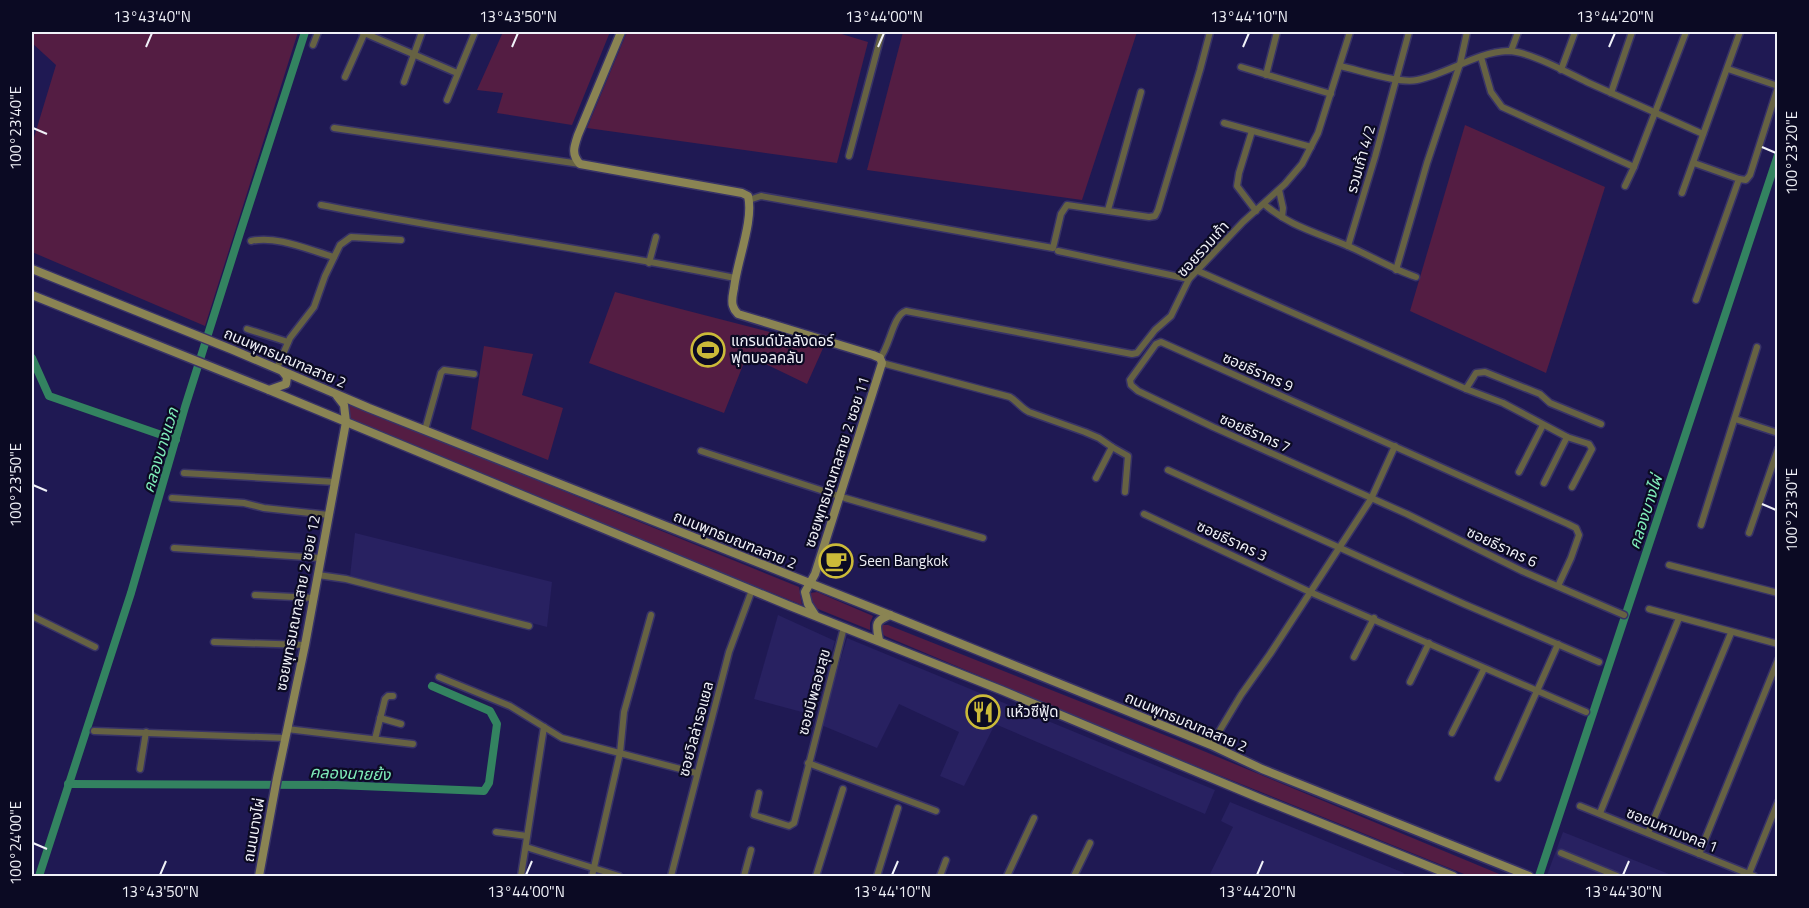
<svg xmlns="http://www.w3.org/2000/svg" width="1809" height="908" viewBox="0 0 1809 908" font-family="'Titillium Web','Noto Sans Thai',sans-serif">
<style>
.built{fill:#282161}
.green{fill:#541d43}
.lines{fill:none;stroke-linecap:round;stroke-linejoin:round}
.canal{stroke:#338360;stroke-width:8}
.street-casing{stroke:#383367;stroke-width:9}
.secondary-casing{stroke:#383367;stroke-width:11}
.street{stroke:#666243;stroke-width:6}
.secondary{stroke:#8a8453;stroke-width:8}
.ticks{fill:none;stroke:#f0f1f8;stroke-width:2}
.labels{text-anchor:middle;stroke-width:4.5;stroke-linejoin:round;paint-order:stroke}
.street-label{font-size:15px;fill:#f0f1f8;stroke:#0b0a23}
.poi-label{font-size:15px;fill:#f0f1f8;stroke:#0b0a23;text-anchor:start}
.water-label{font-size:16px;font-style:italic;fill:#80eeba;stroke:#0b0a23}
.neatline{fill:none;stroke:#f0f1f8;stroke-width:2}
.ticks-label{font-size:15px;text-anchor:middle;fill:#f0f1f8}
</style>
<rect width="100%" height="100%" fill="#1f1953"/>
<g class="built">
<path d="M355 533 552 582 547 627 350 576Z"/>
<path d="M778 615 835 641 813 715 754 699Z"/>
<path d="M847 638 1215 790 1205 814 995 724 964 786 940 776 959 732 899 704 877 748 821 725Z"/>
<path d="M1230 802 1404 873 1402 876H1209L1233 827 1221 821Z"/>
<path d="M1563 832 1674 876H1552L1547 875Z"/>
</g>
<g class="green">
<path d="M32 32H298L205 326 32 252V144L56 65 32 43Z"/>
<path d="M503 32H610L572 125 497 113 503 93 477 90Z"/>
<path d="M627 32H835L868 42 837 163 587 128Z"/>
<path d="M903 32H1137L1082 200 867 170Z"/>
<path d="M1465 125 1605 187 1546 373 1410 311Z"/>
<path d="M615 292 824 346 807 384 747 355 724 413 589 363Z"/>
<path d="M484 346 533 354 522 395 563 408 548 460 471 429Z"/>
<path d="M350 404 799 587 802 605 565 509 351 420 349 411Z"/>
<path d="M817 592 873 616 870 623V630L813 607 808 597 810 593Z"/>
<path d="M881 625H888L1177 740 1504 876H1469L1139 743 885 636 880 632Z"/>
</g>
<g class="lines">
<g class="canal">
<path d="M32 358 49 396 176 440"/>
<path d="M68 784 336 785 484 791 489 783 497 724 490 711 432 686"/>
<path d="M39 876 131 593 185 407 240 233 305 32"/>
<path d="M1539 876 1778 155"/>
</g>
<defs>
<g id="street">
<path d="M362 32 457 73"/>
<path d="M313 45 318 32"/>
<path d="M1511 51 1518 32"/>
<path d="M1481 57 1491 92 1502 107 1634 167"/>
<path d="M1340 66C1359 70 1399 84 1417 80 1448 74 1476 52 1508 51 1529 51 1570 74 1589 83 1627 100 1665 117 1703 134"/>
<path d="M1241 67 1331 94"/>
<path d="M1728 69 1778 86"/>
<path d="M1561 70 1575 32"/>
<path d="M1266 75 1277 32"/>
<path d="M345 77 365 32"/>
<path d="M404 82 422 32"/>
<path d="M1611 93 1632 32"/>
<path d="M447 100 475 32"/>
<path d="M1224 123 1311 147"/>
<path d="M334 128 580 164"/>
<path d="M1252 131 1239 173 1237 186 1256 211"/>
<path d="M849 156 882 32"/>
<path d="M1694 163 1739 179 1696 300"/>
<path d="M1739 179 1746 180 1750 175 1778 87"/>
<path d="M1625 186 1634 167 1686 32"/>
<path d="M1279 190 1283 208 1282 217"/>
<path d="M1682 193 1740 32"/>
<path d="M749 200 761 196 1053 248 1061 214 1067 205 1149 217 1155 216 1158 210 1200 70 1210 32"/>
<path d="M1264 204C1289 226 1318 233 1348 246 1371 256 1392 269 1416 277"/>
<path d="M321 205C458 232 598 250 735 278"/>
<path d="M1108 210 1141 92"/>
<path d="M251 241C276 235 309 250 334 257"/>
<path d="M1348 246 1375 157 1409 32"/>
<path d="M1058 251 1189 279"/>
<path d="M649 263 656 237"/>
<path d="M1396 270 1427 163 1460 64 1467 32"/>
<path d="M1198 271 1466 389 1503 403 1567 437 1589 444 1592 449 1572 487"/>
<path d="M247 329 288 342"/>
<path d="M880 358C890 346 893 315 906 311L1132 354 1137 353 1155 330 1171 316 1189 279 1243 222 1285 184 1302 164 1318 133 1350 32"/>
<path d="M882 363 1010 397C1018 402 1021 408 1029 412L1085 432 1099 438 1112 447 1096 478"/>
<path d="M277 368 290 338 314 307 325 276 340 245 351 237 401 240"/>
<path d="M1466 389 1476 373 1485 372 1540 394 1550 403 1601 424"/>
<path d="M1735 419 1778 433"/>
<path d="M425 430 441 373 444 370 474 374"/>
<path d="M1112 447 1128 456 1125 492"/>
<path d="M701 451 845 498 983 538"/>
<path d="M1168 470 1464 604 1599 662"/>
<path d="M1519 472 1543 425"/>
<path d="M184 473 335 482"/>
<path d="M1544 483 1567 437"/>
<path d="M172 498 244 503 264 508 329 515"/>
<path d="M1144 514 1310 592 1586 712"/>
<path d="M1701 525 1757 347"/>
<path d="M1749 533 1778 449"/>
<path d="M174 548 321 558"/>
<path d="M1669 565 1778 593"/>
<path d="M318 575 346 579 529 626"/>
<path d="M1558 586 1571 558 1579 535 1576 528 1568 524 1161 342 1156 344 1130 380 1131 385 1138 391 1213 427 1407 514 1522 571 1624 615"/>
<path d="M255 595 314 598"/>
<path d="M1649 609 1778 644"/>
<path d="M32 616 95 647"/>
<path d="M214 642 305 645"/>
<path d="M1354 657 1374 618"/>
<path d="M439 677 510 706 562 738 696 773"/>
<path d="M1410 682 1429 643"/>
<path d="M380 718 401 724"/>
<path d="M287 729 413 744"/>
<path d="M94 731 285 738"/>
<path d="M1452 733 1484 669"/>
<path d="M375 739 385 699 388 696H393"/>
<path d="M1211 745 1241 695 1270 654 1371 499 1395 446"/>
<path d="M808 763 936 811"/>
<path d="M140 769 146 732"/>
<path d="M1498 778 1558 644"/>
<path d="M759 793 754 815 789 826 794 823 844 627"/>
<path d="M1580 806 1754 876"/>
<path d="M1600 813 1679 618"/>
<path d="M496 832 527 836"/>
<path d="M1648 833 1731 633"/>
<path d="M526 847 619 876"/>
<path d="M1561 853 1617 876"/>
<path d="M1699 854 1778 660"/>
<path d="M521 876 544 727"/>
<path d="M592 876 620 753 624 712 651 615"/>
<path d="M671 876 729 652 752 590"/>
<path d="M744 876 751 850"/>
<path d="M816 876 843 789"/>
<path d="M877 876 898 808"/>
<path d="M940 876 946 860"/>
<path d="M1007 876 1034 818"/>
<path d="M1074 876 1090 843"/>
<path d="M1748 876 1778 802"/>
</g>
<g id="secondary">
<path d="M621 32 578 135C574 147 571 154 580 164L742 193 748 196C754 220 737 261 734 288 733 294 731 301 733 306 734 310 735 311 738 314L873 355 880 358 882 363 815 574 805 592 808 604 815 615"/>
<path d="M32 269 233 350 369 408 890 615 1211 745 1262 769 1529 876"/>
<path d="M32 295 269 390 790 606 1001 690 1259 798 1453 876"/>
<path d="M269 390 286 384 287 377 283 372"/>
<path d="M879 640C876 625 874 621 890 615"/>
<path d="M259 876 277 778 305 645 346 422 344 405 337 396"/>
</g>
</defs>
<use href="#street" class="street-casing"/>
<use href="#secondary" class="secondary-casing"/>
<use href="#street" class="street"/>
<use href="#secondary" class="secondary"/>
</g>
<path class="ticks" d="M146 47 152 33M512 47 518 33M878 47 884 33M1243 47 1249 33M1609 47 1615 33M33 128 47 134M1762 147 1776 153M33 485 47 491M1762 504 1776 510M33 843 47 849M160 875 166 861M526 875 532 861M892 875 898 861M1257 875 1263 861M1623 875 1629 861"/>
<defs>
<symbol id="stadium-ring" viewBox="-11 -11 22 22"><circle r="9.5" fill="#0b0a23" stroke="#cbba39" stroke-width="1.5"/><path d="M0-5a6.5 5 0 1 0 0 10a6.5 5 0 1 0 0-10ZM-3.5-1.8h7v3.6h-7Z" fill="#cbba39"/></symbol>
<symbol id="cafe-ring" viewBox="-11 -11 22 22"><circle r="9.5" fill="#0b0a23" stroke="#cbba39" stroke-width="1.5"/><path d="M-5.5-4.5H6V0H3Q3 3.5 0 3.5H-2.5Q-5.5 3.5-5.5 0ZM3-3.2v2h1.7v-2ZM-6 4.5H4V6H-6Z" fill="#cbba39"/></symbol>
<symbol id="restaurant-ring" viewBox="-11 -11 22 22"><circle r="9.5" fill="#0b0a23" stroke="#cbba39" stroke-width="1.5"/><path d="M-5-6h1v4h1v-4h1v4h1v-4h1v5L-1.5 .5V6h-2V.5L-5-1ZM5-6V6H3V1.5H1.5Q1.5-4 5-6Z" fill="#cbba39"/></symbol>
</defs>
<g fill-rule="evenodd">
<use href="#stadium-ring" x="689" y="331" width="38" height="38"/>
<use href="#cafe-ring" x="817" y="542" width="38" height="38"/>
<use href="#restaurant-ring" x="964" y="693" width="38" height="38"/>
</g>
<g class="labels">
<g class="street-label">
<text transform="translate(1361 159) rotate(-74)" y="5">รวมเก้า 4/2</text>
<text transform="translate(1203 249) rotate(-48)" y="5">ซอยรวมเก้า</text>
<text transform="translate(285 358) rotate(23)" y="5">ถนนพุทธมณฑลสาย 2</text>
<text transform="translate(1258 372) rotate(24)" y="5">ซอยธีราคร 9</text>
<text transform="translate(1255 433) rotate(24)" y="5">ซอยธีราคร 7</text>
<text transform="translate(837 462) rotate(-72)" y="5">ซอยพุทธมณฑลสาย 2 ซอย 11</text>
<text transform="translate(735 540) rotate(22)" y="5">ถนนพุทธมณฑลสาย 2</text>
<text transform="translate(1232 541) rotate(25)" y="5">ซอยธีราคร 3</text>
<text transform="translate(1502 547) rotate(25)" y="5">ซอยธีราคร 6</text>
<text transform="translate(298 603) rotate(-79)" y="5">ซอยพุทธมณฑลสาย 2 ซอย 12</text>
<text transform="translate(814 692) rotate(-75)" y="5">ซอยมีพลอยสุข</text>
<text transform="translate(1186 722) rotate(23)" y="5">ถนนพุทธมณฑลสาย 2</text>
<text transform="translate(696 729) rotate(-75)" y="5">ซอยวิลล่ารอแยล</text>
<text transform="translate(254 830) rotate(-80)" y="5">ถนนบางไผ่</text>
<text transform="translate(1672 830) rotate(22)" y="5">ซอยมหามงคล 1</text>
</g>
<g class="poi-label">
<text x="731" y="346">แกรนด์บัลลังดอร์<tspan x="731" dy="17">ฟุตบอลคลับ</tspan></text>
<text x="859" y="566">Seen Bangkok</text>
<text x="1006" y="717">แห้วซีฟู้ด</text>
</g>
<g class="water-label">
<text transform="translate(160 450) rotate(-73)" y="6">คลองบางแวก</text>
<text transform="translate(1645 512) rotate(-72)" y="6">คลองบางไผ่</text>
<text transform="translate(350 773) rotate(2)" y="6">คลองนายย้ง</text>
</g>
</g>
<rect width="1809" height="908" fill="none" stroke="#0b0a23" stroke-width="66"/>
<rect x="33" y="33" width="1743" height="842" class="neatline"/>
<g class="ticks-label">
<text x="152" y="22">13°43'40"N</text>
<text x="518" y="22">13°43'50"N</text>
<text x="884" y="22">13°44'00"N</text>
<text x="1249" y="22">13°44'10"N</text>
<text x="1615" y="22">13°44'20"N</text>
<text transform="translate(16 128) rotate(-90)" y="5">100°23'40"E</text>
<text transform="translate(1792 153) rotate(-90)" y="5">100°23'20"E</text>
<text transform="translate(16 485) rotate(-90)" y="5">100°23'50"E</text>
<text transform="translate(1792 510) rotate(-90)" y="5">100°23'30"E</text>
<text transform="translate(16 843) rotate(-90)" y="5">100°24'00"E</text>
<text x="160" y="897">13°43'50"N</text>
<text x="526" y="897">13°44'00"N</text>
<text x="892" y="897">13°44'10"N</text>
<text x="1257" y="897">13°44'20"N</text>
<text x="1623" y="897">13°44'30"N</text>
</g>
</svg>
